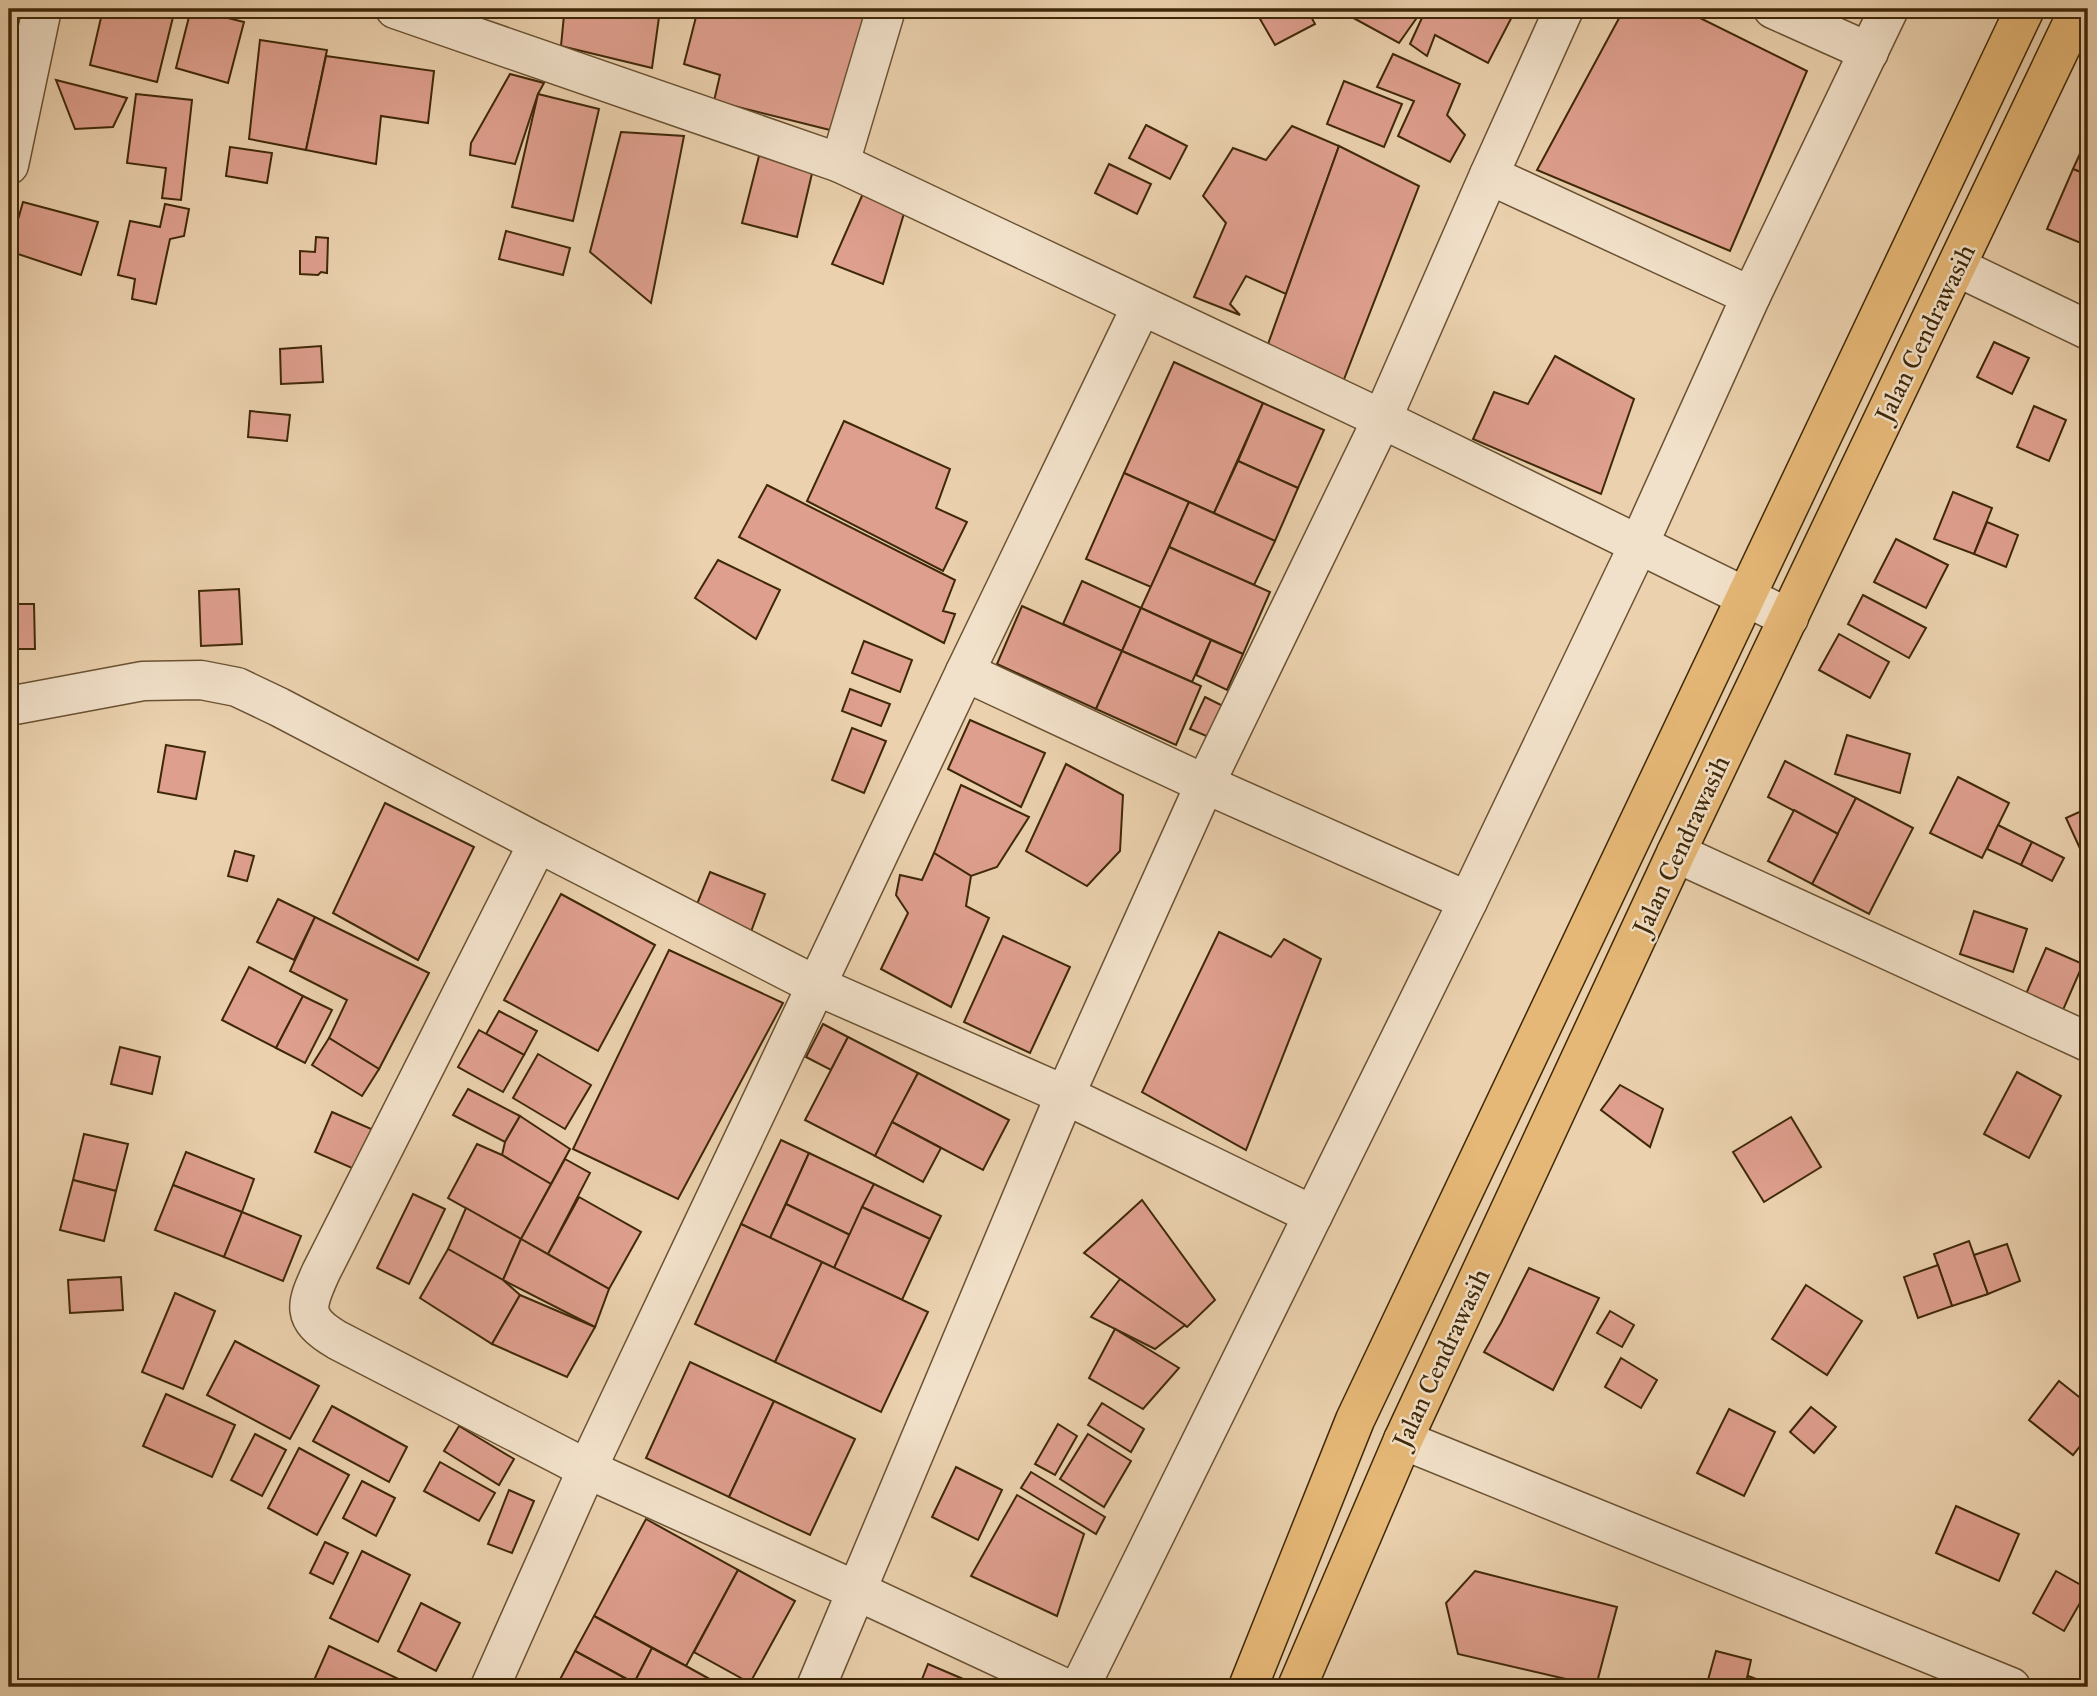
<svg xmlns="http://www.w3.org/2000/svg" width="2097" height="1696" viewBox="0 0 2097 1696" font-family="'IM FELL Great Primer',serif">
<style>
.building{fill:#df9f8e;stroke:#3f2808;stroke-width:2}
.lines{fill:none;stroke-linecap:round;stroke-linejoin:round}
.minor-casing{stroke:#6a5232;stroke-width:41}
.major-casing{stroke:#3f2808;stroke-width:41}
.minor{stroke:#f2e1ca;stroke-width:38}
.major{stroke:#e6b877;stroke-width:38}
.labels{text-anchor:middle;stroke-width:5;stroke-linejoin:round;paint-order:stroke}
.street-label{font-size:26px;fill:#3f2808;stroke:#f2e1ca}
</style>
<rect width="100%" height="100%" fill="#ebd1ae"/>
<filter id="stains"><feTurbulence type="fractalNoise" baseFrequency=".00286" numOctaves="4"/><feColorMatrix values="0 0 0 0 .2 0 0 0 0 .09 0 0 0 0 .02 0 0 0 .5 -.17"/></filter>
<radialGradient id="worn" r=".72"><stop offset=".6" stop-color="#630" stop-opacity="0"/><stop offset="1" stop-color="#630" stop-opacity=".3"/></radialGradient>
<g class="building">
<path d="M9 9H25L11 38 9 37Z"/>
<path d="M103 9H175L157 82 90 65Z"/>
<path d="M191 9 244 22 228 83 176 68Z"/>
<path d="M540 9 660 10 652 68 561 46 564 15Z"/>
<path d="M698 9H854L872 16 834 131 714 101 720 75 684 64Z"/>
<path d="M1279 9H1307L1315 24 1275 45 1260 19Z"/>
<path d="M1337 9H1423L1399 43Z"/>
<path d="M1426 9H1516L1488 63 1435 35 1427 56 1410 44Z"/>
<path d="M1624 9H1682L1807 71 1730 251 1537 170Z"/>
<path d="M260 40 327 50 306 150 249 139Z"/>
<path d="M1393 54 1460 84 1447 115 1465 135 1450 162 1398 136 1414 101 1377 87Z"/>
<path d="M326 56 434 71 428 123 381 116 376 164 306 150Z"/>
<path d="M510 74 544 83 538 94 515 164 470 155 471 143Z"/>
<path d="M56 80 127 98 113 127 75 129Z"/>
<path d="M1344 81 1402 104 1384 147 1327 124Z"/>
<path d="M136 94 192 100 181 200 162 198 166 168 127 163Z"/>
<path d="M538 94 599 109 573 221 512 207Z"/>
<path d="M1146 125 1187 146 1170 179 1129 158Z"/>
<path d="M1292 126 1339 146 1286 294 1246 276 1230 304 1240 315 1194 297 1226 223 1203 196 1233 148 1266 160Z"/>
<path d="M621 132 684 136 651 303 590 252Z"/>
<path d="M2088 136V175L2073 169Z"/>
<path d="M1339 146 1419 186 1341 387 1263 358Z"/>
<path d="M230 147 272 153 267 183 226 176Z"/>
<path d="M760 152 814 165 797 237 742 223Z"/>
<path d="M1109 164 1151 184 1137 214 1095 193Z"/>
<path d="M2073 169 2088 175V246L2047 229Z"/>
<path d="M865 189 905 210 883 284 832 264Z"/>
<path d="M23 202 98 222 81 275 9 251Z"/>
<path d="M165 204 189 209 184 236 170 239 156 304 132 299 135 279 118 275 130 221 160 227Z"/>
<path d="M506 231 570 248 563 275 499 259Z"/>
<path d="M316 237 328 238 327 273 321 272 318 275 300 274V251L315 252Z"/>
<path d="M1994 342 2029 358 2012 394 1977 377Z"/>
<path d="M321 346 323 382 281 384 280 349Z"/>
<path d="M1555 356 1634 399 1601 494 1473 439 1494 392 1528 404Z"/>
<path d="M1174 362 1263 403 1214 513 1124 473Z"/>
<path d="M1263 403 1324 430 1298 488 1238 461Z"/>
<path d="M2034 406 2066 420 2049 461 2017 447Z"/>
<path d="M250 411 290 415 287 441 248 437Z"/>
<path d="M844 421 950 469 936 508 967 522 943 571 807 501Z"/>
<path d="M1238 461 1298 488 1275 541 1214 513Z"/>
<path d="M1124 473 1189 502 1151 587 1086 559Z"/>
<path d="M767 485 955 580 943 611 955 614 944 643 739 537Z"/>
<path d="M1953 492 1992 508 1974 554 1934 539Z"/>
<path d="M1189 502 1275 541 1254 585 1169 547Z"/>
<path d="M1987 522 2018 535 2006 567 1974 554Z"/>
<path d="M1896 539 1948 565 1926 608 1874 582Z"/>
<path d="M1169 547 1270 592 1243 654 1141 608Z"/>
<path d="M718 560 780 590 756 639 695 598Z"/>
<path d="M1082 581 1141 608 1122 651 1063 624Z"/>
<path d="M239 589 242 644 201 646 199 591Z"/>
<path d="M1863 595 1926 628 1909 658 1848 624Z"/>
<path d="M9 604H34L35 649H9Z"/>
<path d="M1022 606 1122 651 1096 709 997 664Z"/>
<path d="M1141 608 1211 640 1192 682 1122 651Z"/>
<path d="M1839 634 1889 662 1870 698 1819 670Z"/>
<path d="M1211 640 1243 654 1227 690 1196 675Z"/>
<path d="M864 641 912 660 900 692 852 673Z"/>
<path d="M1122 651 1201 686 1176 745 1096 709Z"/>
<path d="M850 689 890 704 881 726 842 711Z"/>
<path d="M1205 697 1225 707 1211 738 1190 729Z"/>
<path d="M970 720 1045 753 1021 807 948 769Z"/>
<path d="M852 728 886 741 864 793 832 780Z"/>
<path d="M1847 735 1910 754 1900 793 1835 774Z"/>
<path d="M166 745 205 752 196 799 158 792Z"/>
<path d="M1785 761 1856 798 1838 834 1768 797Z"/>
<path d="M1066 764 1123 795 1120 851 1087 886 1026 851Z"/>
<path d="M1958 777 2009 803 1982 858 1930 833Z"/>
<path d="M961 785 1029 817 997 867 971 876 934 853Z"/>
<path d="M1856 798 1913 828 1869 914 1812 884Z"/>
<path d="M385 803 474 847 418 960 333 913Z"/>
<path d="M2088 808V866L2066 818Z"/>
<path d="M1794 810 1838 834 1812 884 1768 861Z"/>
<path d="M1998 825 2032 842 2021 865 1987 849Z"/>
<path d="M2032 842 2064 858 2052 881 2021 865Z"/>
<path d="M235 851 254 856 247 881 228 876Z"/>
<path d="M934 853 971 876 966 906 989 918 951 1007 881 969 908 913 896 895 900 875 922 880Z"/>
<path d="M710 872 765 894 749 937 693 914Z"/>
<path d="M561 894 655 945 598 1051 504 1000Z"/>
<path d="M278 899 315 917 294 960 257 942Z"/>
<path d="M1974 911 2027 929 2013 972 1960 954Z"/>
<path d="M315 917 429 973 379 1069 329 1038 347 1000 290 971Z"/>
<path d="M1219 932 1271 957 1284 939 1321 959 1246 1150 1142 1092Z"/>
<path d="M1003 936 1070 967 1030 1053 964 1022Z"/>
<path d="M2046 948 2083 964 2063 1010 2026 994Z"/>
<path d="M669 950 783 1003 678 1199 573 1149Z"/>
<path d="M249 967 303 996 276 1048 222 1020Z"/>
<path d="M303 996 332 1010 305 1063 276 1048Z"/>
<path d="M499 1011 537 1031 524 1055 486 1034Z"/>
<path d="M823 1024 848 1037 831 1070 806 1057Z"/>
<path d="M479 1030 524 1055 503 1092 458 1067Z"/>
<path d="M848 1037 918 1073 875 1156 805 1120Z"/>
<path d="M329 1038 379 1069 362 1096 312 1065Z"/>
<path d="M120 1047 160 1057 152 1094 111 1084Z"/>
<path d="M538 1054 591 1085 565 1129 513 1098Z"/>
<path d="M2017 1072 2061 1096 2029 1158 1984 1134Z"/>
<path d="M918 1073 1009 1120 983 1170 892 1122Z"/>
<path d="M1620 1085 1663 1109 1650 1147 1601 1110Z"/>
<path d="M468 1089 520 1116 505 1142 453 1115Z"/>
<path d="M332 1112 376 1131 359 1171 315 1152Z"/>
<path d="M520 1116 570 1149 551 1184 502 1155 505 1142Z"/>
<path d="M1791 1117 1821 1167 1764 1202 1733 1152Z"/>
<path d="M892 1122 941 1148 923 1182 875 1156Z"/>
<path d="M84 1134 128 1144 116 1191 73 1180Z"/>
<path d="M781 1140 809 1153 770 1238 741 1224Z"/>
<path d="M477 1144 502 1155 551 1184 521 1239 448 1198Z"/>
<path d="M186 1152 254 1179 242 1212 173 1185Z"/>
<path d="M809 1153 874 1184 850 1235 786 1204Z"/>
<path d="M565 1159 590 1173 548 1254 521 1239Z"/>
<path d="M73 1180 116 1191 104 1241 60 1230Z"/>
<path d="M874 1184 941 1216 930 1239 862 1207Z"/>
<path d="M173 1185 242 1212 224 1257 155 1230Z"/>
<path d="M413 1194 445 1209 409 1284 377 1268Z"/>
<path d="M579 1197 641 1232 609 1289 548 1254Z"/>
<path d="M1142 1200 1215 1300 1187 1327 1084 1253Z"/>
<path d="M786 1204 850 1235 834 1268 770 1238Z"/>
<path d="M862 1207 930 1239 902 1300 834 1268Z"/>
<path d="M466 1208 521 1239 503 1280 448 1249Z"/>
<path d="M242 1212 301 1236 283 1281 224 1257Z"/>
<path d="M741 1224 822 1262 775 1362 695 1324Z"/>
<path d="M521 1239 609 1289 595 1327 503 1280Z"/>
<path d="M1969 1241 1988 1294 1952 1306 1934 1254Z"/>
<path d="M2007 1244 2020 1281 1988 1294 1974 1255Z"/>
<path d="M448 1249 503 1280 520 1295 492 1344 420 1298Z"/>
<path d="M822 1262 928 1312 881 1412 775 1362Z"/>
<path d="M1938 1265 1952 1306 1918 1318 1904 1277Z"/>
<path d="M1529 1268 1599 1298 1553 1390 1484 1352 1501 1323Z"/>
<path d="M121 1277 123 1310 70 1313 68 1280Z"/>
<path d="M1120 1279 1185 1325 1155 1349 1091 1317Z"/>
<path d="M1806 1285 1862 1321 1827 1375 1772 1339Z"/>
<path d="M175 1293 215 1311 183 1389 142 1372Z"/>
<path d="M520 1295 595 1327 567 1377 492 1344Z"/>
<path d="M1610 1311 1634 1325 1622 1347 1597 1333Z"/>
<path d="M1115 1329 1179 1368 1143 1409 1089 1378Z"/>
<path d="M235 1341 319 1386 290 1439 207 1395Z"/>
<path d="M1621 1358 1657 1380 1641 1408 1605 1387Z"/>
<path d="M690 1362 774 1401 729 1497 646 1458Z"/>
<path d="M2059 1381 2088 1404V1436L2073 1455 2029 1420Z"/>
<path d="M166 1394 235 1425 212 1477 143 1446Z"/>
<path d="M774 1401 855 1439 810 1535 729 1497Z"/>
<path d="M1102 1403 1144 1429 1131 1452 1088 1425Z"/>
<path d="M332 1406 407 1447 389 1482 313 1441Z"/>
<path d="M1811 1407 1836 1427 1814 1453 1790 1432Z"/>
<path d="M1729 1409 1775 1432 1744 1496 1697 1473Z"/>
<path d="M1058 1424 1077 1436 1055 1475 1035 1464Z"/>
<path d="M459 1426 514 1459 499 1485 444 1451Z"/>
<path d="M255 1434 286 1450 262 1496 231 1480Z"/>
<path d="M1088 1434 1131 1461 1104 1507 1060 1479Z"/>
<path d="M299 1448 349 1475 317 1535 268 1508Z"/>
<path d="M440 1462 495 1493 479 1521 424 1491Z"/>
<path d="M956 1467 1002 1490 978 1540 932 1517Z"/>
<path d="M1031 1472 1105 1517 1096 1534 1021 1488Z"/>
<path d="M362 1481 395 1498 376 1536 343 1518Z"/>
<path d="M509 1490 534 1501 512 1553 488 1544Z"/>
<path d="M1017 1495 1084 1534 1057 1616 971 1576Z"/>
<path d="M1956 1506 2019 1534 1999 1581 1936 1553Z"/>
<path d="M646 1519 738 1570 686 1666 594 1616Z"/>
<path d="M325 1542 348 1553 333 1584 310 1573Z"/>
<path d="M362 1551 410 1575 378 1642 330 1618Z"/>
<path d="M738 1570 795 1601 750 1683 694 1652Z"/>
<path d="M1475 1571 1617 1607 1596 1686 1458 1654 1446 1603Z"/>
<path d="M2056 1571 2088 1589 2064 1631 2033 1613Z"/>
<path d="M421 1603 460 1623 436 1671 398 1651Z"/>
<path d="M594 1616 652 1648 634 1683 575 1651Z"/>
<path d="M329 1646 405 1682 411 1687H311Z"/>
<path d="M652 1648 686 1666 724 1687H632Z"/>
<path d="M575 1651 634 1683 632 1687H556Z"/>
<path d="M1716 1651 1751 1660 1745 1687H1706Z"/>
<path d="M928 1664 982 1687H919Z"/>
<path d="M1748 1676 1767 1683 1766 1687H1745Z"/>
</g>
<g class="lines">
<defs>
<g id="minor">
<path d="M395 9 840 163 1382 419 1789 618"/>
<path d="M1773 9 1869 52"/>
<path d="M840 163 886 9"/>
<path d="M9 165 42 9"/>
<path d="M1489 175 1751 296"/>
<path d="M1957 267 2088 330"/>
<path d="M965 672 1205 784 1468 901"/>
<path d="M9 706 143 681 201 680 237 687 279 707 538 843"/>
<path d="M1676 853 2088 1042"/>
<path d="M1313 1215 1065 1095 1205 784 1382 419 1489 175 1564 9"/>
<path d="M1403 1440 2011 1687"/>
<path d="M490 1687 587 1469 965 672 1141 307"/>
<path d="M816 1687 1065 1095 817 986 538 843 321 1272C306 1305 300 1318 337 1340L587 1469 857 1591 1063 1687"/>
<path d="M1080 1687 1468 901 1639 544 1751 296 1889 9"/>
</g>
<g id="major">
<path d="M1248 1687 1355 1420 2025 9"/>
<path d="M1297 1687 1403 1440 1676 853 2079 9"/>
</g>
</defs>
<use href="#minor" class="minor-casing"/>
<use href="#major" class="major-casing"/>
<use href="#minor" class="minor"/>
<use href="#major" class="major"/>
</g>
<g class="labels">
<g class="street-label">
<text transform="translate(1925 333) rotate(-64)" y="9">Jalan Cendrawasih</text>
<text transform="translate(1681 845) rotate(-65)" y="9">Jalan Cendrawasih</text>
<text transform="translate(1441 1358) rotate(-65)" y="9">Jalan Cendrawasih</text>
</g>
</g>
<rect width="2097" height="1696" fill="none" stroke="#ebd1ae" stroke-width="35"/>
<rect x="10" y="10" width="2076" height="1675" fill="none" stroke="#3f2808" stroke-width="3.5"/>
<rect x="18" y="18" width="2062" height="1661" fill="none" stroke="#3f2808" stroke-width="2"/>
<rect width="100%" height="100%" filter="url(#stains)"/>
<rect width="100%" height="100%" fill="url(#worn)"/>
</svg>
